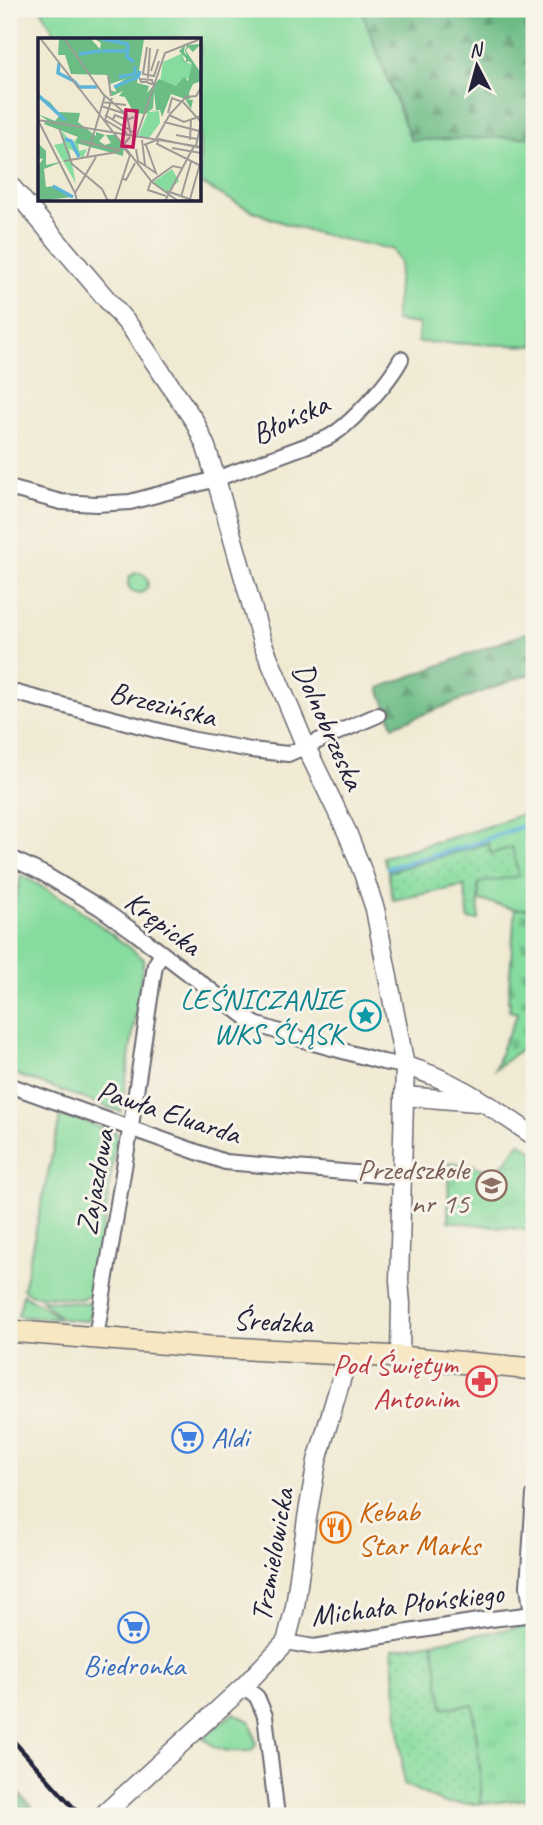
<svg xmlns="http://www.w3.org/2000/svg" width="543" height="1825" viewBox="0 0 543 1825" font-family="Caveat,sans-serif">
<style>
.grass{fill:#86dc9f;stroke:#547f6d;stroke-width:2}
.forest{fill:url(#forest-firs);stroke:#476f60;stroke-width:2}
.cemetery{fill:url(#cemetery-stones);stroke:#547f6d;stroke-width:2}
.park{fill:url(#park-tufts);stroke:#547f6d;stroke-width:2}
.garden{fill:url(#garden-dots);stroke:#547f6d;stroke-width:2}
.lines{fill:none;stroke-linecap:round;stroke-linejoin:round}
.stream{stroke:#5db4da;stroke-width:4.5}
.minor-casing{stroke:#6a6870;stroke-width:18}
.tertiary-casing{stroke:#6a6870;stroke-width:21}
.secondary-casing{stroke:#6a6870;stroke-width:24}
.minor{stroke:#fff;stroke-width:14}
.tertiary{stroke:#fff;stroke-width:18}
.secondary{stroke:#f7e8c3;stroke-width:21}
.rail{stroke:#22223b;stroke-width:4.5}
.labels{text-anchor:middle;stroke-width:6;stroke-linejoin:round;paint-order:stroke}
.street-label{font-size:30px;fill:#22223b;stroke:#f7f3e8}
.culture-label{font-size:30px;fill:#0d838f;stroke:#f7f3e8;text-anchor:end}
.education-label{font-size:30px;fill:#785e54;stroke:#f7f3e8;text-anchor:end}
.health-label{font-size:30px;fill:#be3a42;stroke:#f7f3e8;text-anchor:end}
.shop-label{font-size:30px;fill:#366cbe;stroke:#f7f3e8;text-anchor:start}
.food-label{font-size:30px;fill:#c56008;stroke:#f7f3e8;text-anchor:start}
.inset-river{fill:none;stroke:#5db4da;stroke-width:3.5}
.inset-road{fill:none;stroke:#9e9a96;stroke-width:2}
.view{fill:#c2185b;fill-opacity:0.15;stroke:#c2185b;stroke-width:3.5}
.inset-edge{fill:none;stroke:#22223b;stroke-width:3.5}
</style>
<defs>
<pattern id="forest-firs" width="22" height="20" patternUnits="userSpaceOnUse" patternTransform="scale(1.75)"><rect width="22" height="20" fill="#6cbc86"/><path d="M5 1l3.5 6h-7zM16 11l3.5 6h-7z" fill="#58986f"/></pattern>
<pattern id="cemetery-stones" width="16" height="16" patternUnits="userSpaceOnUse" patternTransform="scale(1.75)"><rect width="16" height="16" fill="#86dc9f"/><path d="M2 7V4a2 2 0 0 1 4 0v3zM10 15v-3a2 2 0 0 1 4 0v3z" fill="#73bc8a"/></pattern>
<pattern id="park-tufts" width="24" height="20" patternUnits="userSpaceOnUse" patternTransform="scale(1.75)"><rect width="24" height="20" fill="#86dc9f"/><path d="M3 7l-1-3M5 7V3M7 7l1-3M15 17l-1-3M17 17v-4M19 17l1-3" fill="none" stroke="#73bc8a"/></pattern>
<pattern id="garden-dots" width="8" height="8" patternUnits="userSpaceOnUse" patternTransform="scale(1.75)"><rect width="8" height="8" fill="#86dc9f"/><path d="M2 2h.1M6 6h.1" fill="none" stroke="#73bc8a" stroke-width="1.8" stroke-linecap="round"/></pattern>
</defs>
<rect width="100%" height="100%" fill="#f7f3e8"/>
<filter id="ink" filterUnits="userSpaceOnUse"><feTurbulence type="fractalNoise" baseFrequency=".0143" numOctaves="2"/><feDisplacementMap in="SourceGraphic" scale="14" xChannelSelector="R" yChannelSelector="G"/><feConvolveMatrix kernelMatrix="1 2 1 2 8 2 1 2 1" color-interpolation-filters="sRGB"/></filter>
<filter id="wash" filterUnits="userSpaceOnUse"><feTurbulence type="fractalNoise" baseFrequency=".00686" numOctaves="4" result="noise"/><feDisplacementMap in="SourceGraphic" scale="28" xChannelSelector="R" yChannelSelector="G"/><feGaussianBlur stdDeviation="1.57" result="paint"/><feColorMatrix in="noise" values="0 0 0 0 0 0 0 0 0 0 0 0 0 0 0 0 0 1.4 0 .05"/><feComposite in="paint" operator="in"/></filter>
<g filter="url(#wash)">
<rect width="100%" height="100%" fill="#f0ead3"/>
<g class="grass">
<path d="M41 9H361L411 140 534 135V346L418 342 419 324 395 321 400 262 392 249C343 240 292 230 247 208 231 201 215 191 200 183V40H59Z"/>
<path d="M534 810V909H515L479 900 478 883 491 854 488 843 388 872 383 857 477 830Z"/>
<path d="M21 875 72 904 144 959 121 1112 9 1072V925Z"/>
<path d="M61 1113 98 1126V1128L102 1129 103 1127 117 1133 94 1292 81 1299 32 1295 23 1289Z"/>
<path d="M23 1294C36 1304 45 1304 58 1319L18 1316Z"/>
<path d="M41 1300 93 1304 91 1314 86 1321 62 1319Z"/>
<path d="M234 1713 251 1722 256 1744 251 1751C231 1752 218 1753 203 1737Z"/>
</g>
<g class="forest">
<path d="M361 9H534V137L411 140Z"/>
<path d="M534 630V672L393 726 379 688Z"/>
<path d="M9 1784 41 1816H9Z"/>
</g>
<path class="cemetery" d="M515 909H534V1044H528L495 1069 504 1043 518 1013 509 1011 510 1002H508Z"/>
<g class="park">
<circle cx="138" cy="583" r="10"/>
<path d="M520 1142 534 1152V1231L448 1221 449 1163 474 1165 479 1168 495 1170 505 1163Z"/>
<path d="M534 1625V1798L481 1804 480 1769 473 1706 443 1708 433 1642Z"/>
</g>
<g class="garden">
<path d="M488 843 491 854 512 847 519 876 478 883 479 920H469L464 886 393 900 388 872Z"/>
<path d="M433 1642 443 1708 473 1705 480 1769 481 1804 443 1803 404 1784 392 1649Z"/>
</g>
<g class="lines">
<path class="stream" d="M388 868 468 846 534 822"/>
</g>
</g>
<g filter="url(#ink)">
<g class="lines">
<defs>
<g id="minor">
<path d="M9 488 61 502 96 504 130 502 216 479 327 438C350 426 389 382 401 359"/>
<path d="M9 691 190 739 251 750 288 754 378 715"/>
<path d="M9 857 44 874 99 907 133 931 255 1024 310 1042 383 1062 405 1066"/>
<path d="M9 1085 225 1162 402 1177"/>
<path d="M96 1337 132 1119 155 965 162 954"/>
<path d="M532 1615 528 1586 534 1495"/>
<path d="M286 1642 314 1647 491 1619 534 1614"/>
<path d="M244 1686 257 1697 265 1716 277 1816"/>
</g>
<g id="tertiary">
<path d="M9 184 132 329 195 422 206 447 216 479 262 642 306 747 347 832 363 873 375 909 405 1066 399 1281 401 1304 400 1357"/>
<path d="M405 1066C452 1078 494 1109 534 1136"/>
<path d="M404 1096 477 1102"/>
<path d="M102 1816 244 1686 286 1642 295 1607 307 1518 317 1461 343 1373 345 1355"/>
</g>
<path id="secondary" d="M9 1331 210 1347 400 1357 534 1369"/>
</defs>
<use href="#minor" class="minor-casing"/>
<use href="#tertiary" class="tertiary-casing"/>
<use href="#secondary" class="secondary-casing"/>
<use href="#minor" class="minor"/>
<use href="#tertiary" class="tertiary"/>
<use href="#secondary" class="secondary"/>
<path class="rail" d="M9 1736 81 1816"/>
</g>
</g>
<defs>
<symbol id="sight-ring" viewBox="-11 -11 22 22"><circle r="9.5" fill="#f7f3e8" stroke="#0f9aa8" stroke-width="1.5"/><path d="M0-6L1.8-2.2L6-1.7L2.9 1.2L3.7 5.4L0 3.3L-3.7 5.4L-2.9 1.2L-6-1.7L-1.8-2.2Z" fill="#0f9aa8"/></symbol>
<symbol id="school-ring" viewBox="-11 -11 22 22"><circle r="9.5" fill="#f7f3e8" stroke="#8d6e63" stroke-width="1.5"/><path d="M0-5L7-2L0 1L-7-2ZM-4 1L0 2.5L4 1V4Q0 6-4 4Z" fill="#8d6e63"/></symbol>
<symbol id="pharmacy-ring" viewBox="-11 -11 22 22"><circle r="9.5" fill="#f7f3e8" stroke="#e0444e" stroke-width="1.5"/><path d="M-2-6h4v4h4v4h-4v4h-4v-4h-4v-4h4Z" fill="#e0444e"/></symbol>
<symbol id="supermarket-ring" viewBox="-11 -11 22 22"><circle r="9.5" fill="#f7f3e8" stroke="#3f7fe0" stroke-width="1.5"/><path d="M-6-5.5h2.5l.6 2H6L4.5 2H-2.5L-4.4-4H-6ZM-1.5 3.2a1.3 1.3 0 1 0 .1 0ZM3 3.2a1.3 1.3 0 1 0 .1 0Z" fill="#3f7fe0"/></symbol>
<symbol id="restaurant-ring" viewBox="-11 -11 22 22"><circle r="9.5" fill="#f7f3e8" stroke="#e8710a" stroke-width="1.5"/><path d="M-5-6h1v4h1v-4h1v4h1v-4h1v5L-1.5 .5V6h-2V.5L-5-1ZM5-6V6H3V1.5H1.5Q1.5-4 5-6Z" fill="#e8710a"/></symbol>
</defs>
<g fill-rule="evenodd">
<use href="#sight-ring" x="348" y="998" width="35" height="35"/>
<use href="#school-ring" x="474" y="1168" width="35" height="35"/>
<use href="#pharmacy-ring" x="464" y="1364" width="35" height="35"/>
<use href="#supermarket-ring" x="170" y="1420" width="35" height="35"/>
<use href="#restaurant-ring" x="318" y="1510" width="35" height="35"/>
<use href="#supermarket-ring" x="116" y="1610" width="35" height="35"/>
</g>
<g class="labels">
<g class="street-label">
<text transform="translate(290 419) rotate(-25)" y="10">Błońska</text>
<text transform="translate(163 704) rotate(14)" y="10">Brzezińska</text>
<text transform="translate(329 726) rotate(66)" y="10">Dolnobrzeska</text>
<text transform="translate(163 923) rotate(37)" y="10">Krępicka</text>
<text transform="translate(169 1112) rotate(18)" y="10">Pawła Eluarda</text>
<text transform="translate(95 1182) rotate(-80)" y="10">Zajazdowa</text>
<text transform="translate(273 1321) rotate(3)" y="10">Średzka</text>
<text transform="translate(272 1555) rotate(-80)" y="10">Trzmielowicka</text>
<text transform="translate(407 1604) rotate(-7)" y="10">Michała Płońskiego</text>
</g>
<g class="culture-label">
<text x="343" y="1009">LEŚNICZANIE<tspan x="343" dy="34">WKS ŚLĄSK</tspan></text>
</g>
<g class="education-label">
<text x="469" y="1179">Przedszkole<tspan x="469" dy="34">nr 15</tspan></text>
</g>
<g class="health-label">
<text x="458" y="1374">Pod Świętym<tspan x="458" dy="34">Antonim</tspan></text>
</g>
<g class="shop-label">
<text x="211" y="1447">Aldi</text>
<text x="134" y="1675" text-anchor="middle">Biedronka</text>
</g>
<g class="food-label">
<text x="358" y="1521">Kebab<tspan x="358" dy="34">Star Marks</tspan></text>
</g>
</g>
<g transform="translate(38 38)">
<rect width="163" height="163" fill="#f0ead3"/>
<path d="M145 15 146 24 154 26V38L138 48 122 44 125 24ZM24 93 34 105 40 99 41 113 49 111 45 120 31 110 38 146 16 107 25 105Z" fill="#86dc9f"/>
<path d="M25 0H52L62 11 63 5 55 0 106 1 99 45 111 48 109 55 121 41 138 48 146 39 150 43 154 26 151 23 147 25 145 23 142 19 148 24V20L141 13 147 7 146 14 149 18 147 13 149 7 163 6 155 14 150 9 148 13 163 35V43L155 46 151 55 152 61H147L155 62 153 71 147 61 133 56 124 79 122 72 113 73 118 72 116 54 115 70 108 76 96 75 87 59 81 58 85 53 74 58 72 52 78 54 77 48 87 41 72 46 70 37 33 36 27 17H20L21 1ZM1 58 12 64 20 74 42 75 40 84 58 98V94L67 97 61 103 67 107 73 105 68 97H77L86 108 85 118 38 105 40 99 6 86 9 82 0 76 17 83 22 77ZM0 105 8 113V127L26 123 6 131 8 149 15 148 34 159 0 163V128L5 121 0 120Z" fill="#6cbc86"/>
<path d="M121 73 122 85 111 100 100 99 110 74ZM134 131 141 143 128 155 115 144Z" fill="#86dc9f"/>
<path class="inset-river" d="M64 1 90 6M90 6 89 19 96 24M64 13H90M41 16 63 13M21 25 20 35 36 43M81 39 97 36V28M36 43 41 49H59M76 49 100 39 102 33M0 57 27 82M27 101 33 103 41 119M15 148 35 159"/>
<path class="inset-road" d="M2 0 114 144 140 163M26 0 65 56 89 77 93 98M109 9 105 36 116 38 121 23M113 33 120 11M70 37 73 58M110 40 112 10M115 46 114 42 102 41 103 44H109L113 46H119M74 60 67 82 89 95M64 64 88 67M145 64 163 84M63 68 88 76M130 75 134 60 144 64M67 77 95 94M131 77 146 84 163 78M75 81 77 77 89 82 96 79M0 82 163 109M1 84 37 155M126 84 161 93M21 90 34 126 64 151 70 163M138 97 159 101M98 100 127 15 160 2M118 101 132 76 148 59 158 58 163 50M121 101 119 106 163 128M104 102 107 127M152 102 153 81M42 103 81 112M106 107 121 101 163 110M158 108 163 85M134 110 163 115M98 111 100 123 118 135 108 107M49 119 67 57M26 123 79 114 92 99M84 140 88 142 97 125M113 143 110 152 128 158M114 143 135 128 144 130M129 153 157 163M143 159 153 124M152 161 162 126M39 163 37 155 58 119M77 163 92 117 85 109M127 163 156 108"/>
<path class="view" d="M88 72 99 73 95 109 84 108Z"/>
<rect width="163" height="163" class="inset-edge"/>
</g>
<rect width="543" height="1825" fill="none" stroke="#f7f3e8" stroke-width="35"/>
<g transform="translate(477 66) rotate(354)" stroke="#f7f3e8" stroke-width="5" paint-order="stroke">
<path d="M0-5L12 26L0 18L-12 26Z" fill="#22223b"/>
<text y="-10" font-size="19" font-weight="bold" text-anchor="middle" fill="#22223b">N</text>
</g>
</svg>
